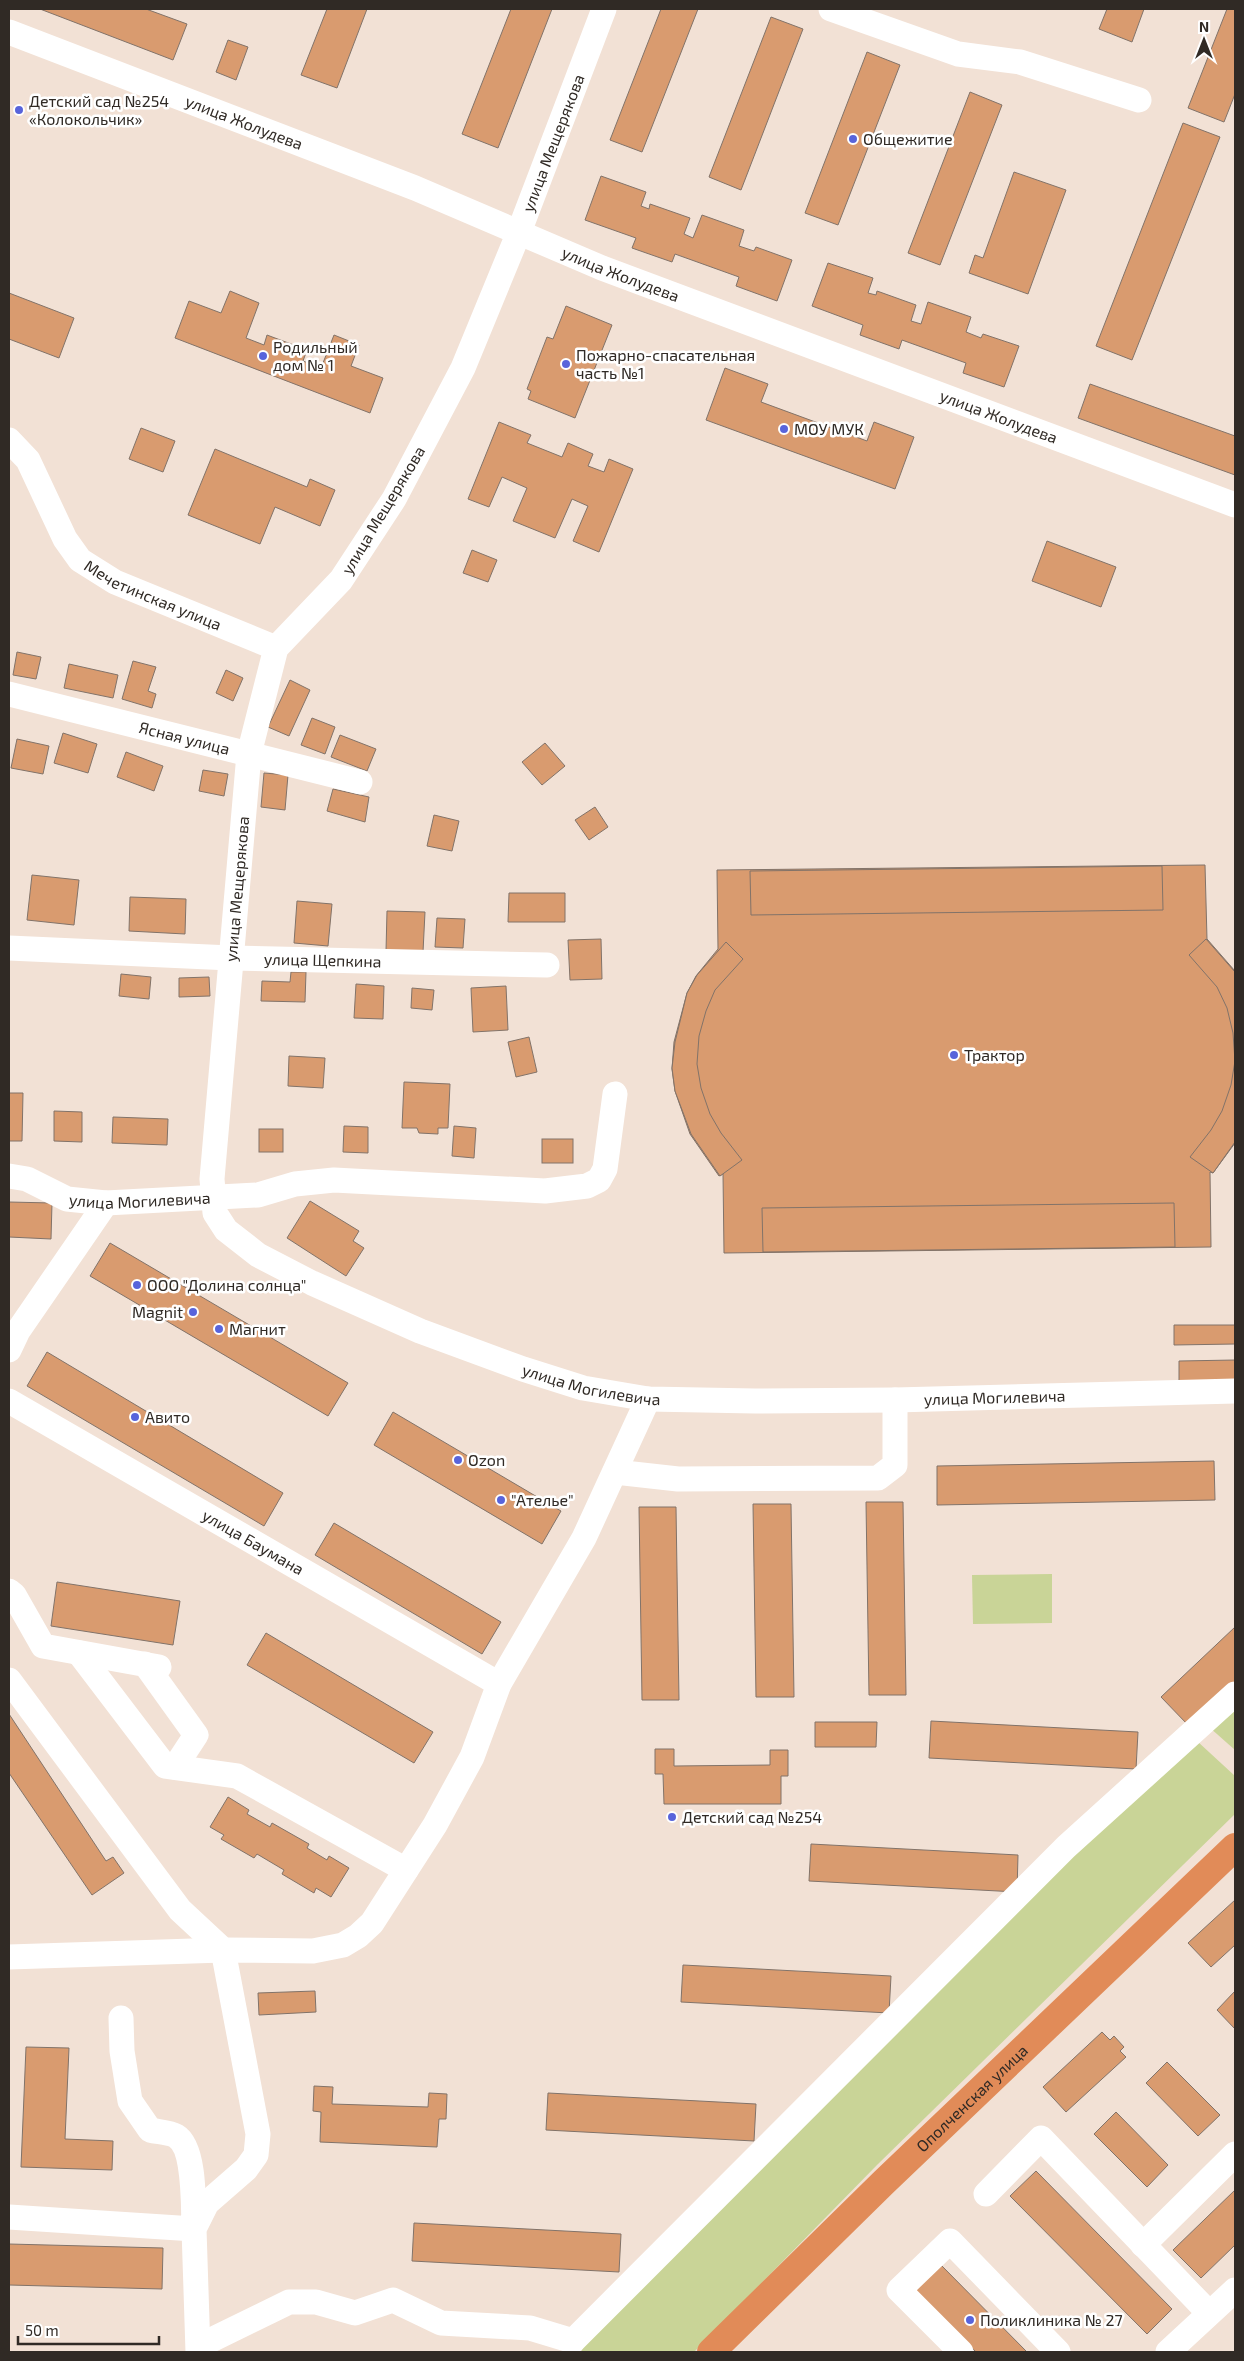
<svg xmlns="http://www.w3.org/2000/svg" width="1244" height="2361" viewBox="0 0 1244 2361" font-family="'Exo 2',sans-serif">
<style>
.park{fill:#c9d497}
.building{fill:#d99b6f;stroke:#827369}
.lines{fill:none;stroke-linecap:round;stroke-linejoin:round}
.minor{stroke:#fff;stroke-width:25}
.highway{stroke:#e18b58;stroke-width:28}
.poi-dot{fill:#5864db;stroke:#fff;stroke-width:2}
.labels{text-anchor:middle;stroke-width:5;stroke-linejoin:round;paint-order:stroke}
.poi-label{font-size:16px;fill:#302a25;stroke:#fff;text-anchor:start}
.street-label{font-size:16px;fill:#302a25;stroke:#fff}
</style>
<rect width="100%" height="100%" fill="#f2e1d5"/>
<g class="park">
<path d="M1052 1574V1623L973 1624 972 1575Z"/>
<path d="M1235 1703V1750L1209 1727Z"/>
<path d="M1197 1741 1235 1776V1814L877 2165 694 2352H581L587 2339 1004 1917Z"/>
</g>
<g class="building">
<path d="M40 9H146L187 24 173 60Z"/>
<path d="M327 9H367L337 88 301 75Z"/>
<path d="M511 9H552L498 148 462 134Z"/>
<path d="M661 9H698L642 152 610 140Z"/>
<path d="M1107 9H1144L1132 42 1099 29Z"/>
<path d="M1227 9H1235V94L1224 122 1188 108Z"/>
<path d="M771 17 803 29 741 190 709 177Z"/>
<path d="M228 40 248 47 236 80 216 72Z"/>
<path d="M867 52 900 65 838 225 805 213Z"/>
<path d="M970 92 1002 105 940 265 908 253Z"/>
<path d="M1183 123 1220 137 1132 360 1096 346Z"/>
<path d="M1014 172 1066 190 1028 294 969 273 975 255 983 258Z"/>
<path d="M601 176 646 192 641 206 649 209 650 204 690 218 684 234 693 238 702 215 744 230 739 246 754 251 756 247 792 260 777 301 736 286 739 277 675 254 672 262 632 248 636 238 585 220Z"/>
<path d="M828 263 873 278 868 293 876 295 877 291 916 305 911 321 921 324 928 302 971 317 966 332 981 338 983 334 1019 346 1004 387 963 373 966 363 902 340 899 349 860 335 863 325 812 306Z"/>
<path d="M230 291 259 303 246 338 264 345 267 335 307 350 303 361 321 368 334 335 359 345 351 366 383 378 370 413 175 338 189 301 221 313Z"/>
<path d="M9 293 74 318 59 358 9 339Z"/>
<path d="M566 306 612 325 575 418 528 399 531 391 527 389 547 337 553 339Z"/>
<path d="M725 368 768 384 761 402 867 441 874 422 914 437 895 489 706 420Z"/>
<path d="M1090 384 1235 436V475L1078 418Z"/>
<path d="M499 422 531 435 527 443 562 457 568 443 593 454 588 466 604 472 609 459 633 469 599 552 573 541 588 506 572 499 555 538 513 521 527 488 502 477 489 507 468 499Z"/>
<path d="M141 428 175 441 163 472 129 459Z"/>
<path d="M215 449 307 487 310 479 335 490 320 526 275 507 260 544 188 515Z"/>
<path d="M1047 541 1116 567 1101 607 1032 581Z"/>
<path d="M472 550 497 560 488 582 463 573Z"/>
<path d="M17 652 41 657 36 679 13 675Z"/>
<path d="M133 661 156 667 148 691 156 694 152 708 122 699Z"/>
<path d="M69 664 118 675 113 698 64 688Z"/>
<path d="M226 670 243 678 233 701 216 693Z"/>
<path d="M290 680 310 690 289 736 268 727Z"/>
<path d="M312 718 335 727 325 754 301 745Z"/>
<path d="M63 733 97 744 88 773 54 763Z"/>
<path d="M340 735 376 749 367 771 331 757Z"/>
<path d="M17 739 49 746 43 774 11 768Z"/>
<path d="M545 743 565 766 542 785 522 762Z"/>
<path d="M126 752 163 766 154 791 117 777Z"/>
<path d="M203 770 228 774 224 796 199 791Z"/>
<path d="M264 773 288 775 285 810 261 807Z"/>
<path d="M333 789 369 797 365 822 327 811Z"/>
<path d="M595 807 608 827 589 840 575 820Z"/>
<path d="M434 815 459 821 452 851 427 846Z"/>
<path d="M1205 865 1207 939 1235 971V1143L1213 1173 1210 1172 1211 1247 724 1253 723 1174 719 1176 690 1134 675 1091 672 1069 674 1042 687 993 696 976 718 949 717 870Z"/>
<path d="M1162 866 1163 910 751 915 750 871Z"/>
<path d="M32 875 79 880 74 925 27 920Z"/>
<path d="M509 893H565V922H508Z"/>
<path d="M130 897 186 899 185 934 129 931Z"/>
<path d="M297 901 332 904 328 946 294 943Z"/>
<path d="M387 911 425 912 423 952 386 951Z"/>
<path d="M437 918 465 919 463 948 435 947Z"/>
<path d="M601 939 602 979 570 980 568 940Z"/>
<path d="M1206 939 1235 972V1061L1233 1033 1227 1008 1217 987 1189 955Z"/>
<path d="M726 942 743 959 715 990 706 1011 699 1036 697 1064 701 1088 710 1114 721 1133 742 1160 720 1176 691 1134 675 1091 672 1068 675 1042 687 993 697 975Z"/>
<path d="M291 972H306L305 1002 261 1001 262 981 290 982Z"/>
<path d="M121 974 151 977 149 999 119 996Z"/>
<path d="M209 977 210 996 179 997V978Z"/>
<path d="M356 984 384 986 383 1019 354 1018Z"/>
<path d="M506 986 508 1030 473 1032 471 988Z"/>
<path d="M412 988 434 990 432 1010 411 1008Z"/>
<path d="M529 1037 537 1072 516 1077 508 1042Z"/>
<path d="M289 1056 325 1058 323 1088 288 1086Z"/>
<path d="M1235 1061V1142L1213 1173 1190 1157 1211 1130 1222 1111 1231 1085Z"/>
<path d="M404 1082 450 1084 448 1128H438V1134L419 1133 417 1128H402Z"/>
<path d="M9 1093H23L22 1141H9Z"/>
<path d="M54 1111 82 1112V1142L54 1141Z"/>
<path d="M113 1117 168 1119 167 1145 112 1143Z"/>
<path d="M344 1126 368 1127V1153L343 1152Z"/>
<path d="M454 1126 476 1128 474 1158 452 1156Z"/>
<rect x="259" y="1129" width="24" height="23"/>
<rect x="542" y="1139" width="31" height="24"/>
<path d="M310 1201 359 1231 353 1241 364 1248 346 1276 287 1238Z"/>
<path d="M9 1202 52 1203 51 1239 9 1237Z"/>
<path d="M1174 1203 1175 1247 763 1252 762 1208Z"/>
<path d="M110 1243 348 1383 328 1416 90 1276Z"/>
<path d="M1174 1325H1235V1344L1174 1345Z"/>
<path d="M47 1352 283 1493 264 1526 27 1386Z"/>
<path d="M1235 1360V1382L1179 1383V1361Z"/>
<path d="M393 1412 561 1511 542 1544 374 1445Z"/>
<path d="M1214 1461 1215 1500 937 1505V1466Z"/>
<path d="M866 1502H903L906 1695H869Z"/>
<path d="M753 1504H791L794 1697H756Z"/>
<path d="M639 1507H676L679 1700H642Z"/>
<path d="M334 1523 501 1622 482 1654 315 1555Z"/>
<path d="M57 1582 180 1601 173 1645 51 1626Z"/>
<path d="M1235 1627V1681L1188 1725 1161 1697Z"/>
<path d="M266 1633 433 1732 414 1763 247 1665Z"/>
<path d="M9 1714 106 1861 113 1857 124 1873 92 1895 9 1773Z"/>
<path d="M931 1721 1138 1732 1136 1769 929 1758Z"/>
<path d="M815 1722H877L876 1747H815Z"/>
<path d="M655 1749H674V1766L770 1765V1750H788V1776H781V1804H664L663 1774H655Z"/>
<path d="M228 1797 249 1810 247 1814 270 1827 272 1823 309 1844 307 1848 327 1860 329 1856 349 1868 331 1897 316 1888 314 1893 282 1874 284 1870 257 1854 254 1858 221 1839 224 1835 210 1827Z"/>
<path d="M811 1844 1018 1855 1017 1892 809 1881Z"/>
<path d="M1235 1900V1945L1211 1967 1188 1943Z"/>
<path d="M683 1965 891 1976 889 2013 681 2002Z"/>
<path d="M315 1991 316 2012 259 2015 258 1993Z"/>
<path d="M1235 1991V2029L1217 2010Z"/>
<path d="M1102 2032 1110 2040 1114 2036 1124 2047 1120 2051 1126 2057 1066 2112 1043 2087Z"/>
<path d="M26 2047 69 2048 65 2139 113 2141 112 2170 21 2167Z"/>
<path d="M1167 2062 1220 2115 1198 2136 1146 2083Z"/>
<path d="M314 2086 333 2087 332 2104 428 2107 429 2093 447 2094 446 2119H439L437 2147 320 2142 321 2112 313 2111Z"/>
<path d="M548 2093 756 2104 754 2141 546 2130Z"/>
<path d="M1116 2112 1168 2165 1147 2187 1094 2134Z"/>
<path d="M1036 2171 1172 2309 1147 2334 1010 2196Z"/>
<path d="M1235 2190V2245L1201 2278 1173 2250Z"/>
<path d="M414 2223 621 2234 619 2272 412 2261Z"/>
<path d="M9 2244 163 2248 162 2289 9 2285Z"/>
<path d="M939 2263 1027 2352H976L913 2288Z"/>
</g>
<g class="lines">
<g class="minor">
<path id="s1" d="M604 9 519 232 463 368 394 499 341 580 276 648 249 754 212 1179 215 1213 226 1230 258 1255 312 1283 420 1331 523 1369 583 1388 648 1399 755 1401 895 1400 1235 1391"/>
<path d="M831 9 958 54 1020 62 1139 100"/>
<path id="s2" d="M9 32 415 188 602 268 1235 505"/>
<path id="s3" d="M9 440 28 460 65 539 80 560 115 582 276 648"/>
<path id="s4" d="M9 694 360 782"/>
<path id="s5" d="M9 948 231 958 547 965"/>
<path id="s6" d="M9 1176 27 1179 67 1199 106 1203 258 1195 295 1184 334 1180 545 1191 587 1186 599 1180 605 1169 615 1094"/>
<path d="M9 1350 18 1331 106 1203"/>
<path id="s7" d="M9 1401 499 1684"/>
<path d="M615 1472 678 1479 878 1478 895 1465V1400"/>
<path d="M9 1591 14 1595 43 1646 159 1667"/>
<path d="M79 1653 165 1766 237 1776 406 1870"/>
<path d="M145 1664 196 1735 175 1767"/>
<path d="M9 1680 180 1910 223 1950 258 2134 256 2155 246 2169 207 2203 194 2229 198 2352"/>
<path d="M9 1957 223 1950 313 1951 343 1945 358 1936 372 1923 435 1825 472 1757 499 1684 584 1538 648 1399"/>
<path d="M986 2194 1041 2138 1209 2313"/>
<path d="M9 2217 194 2229C193 2208 196 2148 176 2136 169 2132 158 2132 150 2130L130 2101 122 2051 121 2018"/>
<path d="M1143 2245 1235 2154"/>
<path d="M199 2346 289 2302H316L355 2313 393 2300 441 2323 530 2328 573 2341 1066 1847 1235 1694"/>
<path d="M961 2352 899 2290 950 2241 1058 2352"/>
<path d="M1168 2352 1235 2290"/>
</g>
<path class="highway" id="s8" d="M711 2352 884 2182 1235 1847"/>
</g>
<g class="poi-dot">
<circle cx="19" cy="110" r="5"/>
<circle cx="853" cy="139" r="5"/>
<circle cx="263" cy="356" r="5"/>
<circle cx="566" cy="364" r="5"/>
<circle cx="784" cy="429" r="5"/>
<circle cx="954" cy="1055" r="5"/>
<circle cx="137" cy="1285" r="5"/>
<circle cx="193" cy="1312" r="5"/>
<circle cx="219" cy="1329" r="5"/>
<circle cx="135" cy="1417" r="5"/>
<circle cx="458" cy="1460" r="5"/>
<circle cx="501" cy="1500" r="5"/>
<circle cx="672" cy="1817" r="5"/>
<circle cx="970" cy="2320" r="5"/>
</g>
<g class="labels">
<g class="poi-label">
<text x="29" y="107">Детский сад №254<tspan x="29" dy="18">«Колокольчик»</tspan></text>
<text x="863" y="145">Общежитие</text>
<text x="273" y="353">Родильный<tspan x="273" dy="18">дом № 1</tspan></text>
<text x="576" y="361">Пожарно-спасательная<tspan x="576" dy="18">часть №1</tspan></text>
<text x="794" y="435">МОУ МУК</text>
<text x="964" y="1061">Трактор</text>
<text x="147" y="1291">ООО "Долина солнца"</text>
<text x="183" y="1318" text-anchor="end">Magnit</text>
<text x="229" y="1335">Магнит</text>
<text x="145" y="1423">Авито</text>
<text x="468" y="1466">Ozon</text>
<text x="511" y="1506">"Ателье"</text>
<text x="682" y="1823">Детский сад №254</text>
<text x="980" y="2326">Поликлиника № 27</text>
</g>
<g class="street-label">
<text dy="6" stroke="none"><textPath href="#s2" startOffset="252">улица Жолудева</textPath></text>
<text transform="translate(553 143) rotate(-69)" y="6">улица Мещерякова</text>
<text dy="6" stroke="none"><textPath href="#s2" startOffset="658">улица Жолудева</textPath></text>
<text dy="6" stroke="none"><textPath href="#s2" startOffset="1062">улица Жолудева</textPath></text>
<text transform="translate(383 510) rotate(-59)" y="6">улица Мещерякова</text>
<text dy="6" stroke="none"><textPath href="#s3" startOffset="222">Мечетинская улица</textPath></text>
<text dy="6" stroke="none"><textPath href="#s4" startOffset="181">Ясная улица</textPath></text>
<text transform="translate(237 889) rotate(-85)" y="6">улица Мещерякова</text>
<text dy="6" stroke="none"><textPath href="#s5" startOffset="314">улица Щепкина</textPath></text>
<text dy="6" stroke="none"><textPath href="#s6" startOffset="136">улица Могилевича</textPath></text>
<text dy="6" stroke="none"><textPath href="#s1" startOffset="1715">улица Могилевича</textPath></text>
<text dy="6" stroke="none"><textPath href="#s1" startOffset="2120">улица Могилевича</textPath></text>
<text dy="6" stroke="none"><textPath href="#s7" startOffset="282">улица Баумана</textPath></text>
<text dy="6" stroke="none"><textPath href="#s8" startOffset="364">Ополченская улица</textPath></text>
</g>
</g>
<rect width="1244" height="2361" fill="none" stroke="#302a25" stroke-width="20"/>
<g transform="translate(1204 40)" stroke="#ffffff" stroke-width="4" paint-order="stroke">
<path d="M0-4L9 19L0 12L-9 19Z" fill="#302a25"/>
<text y="-8" font-size="14" font-weight="bold" text-anchor="middle" fill="#302a25">N</text>
</g>
<path d="M18 2336v8h141v-8" fill="none" stroke="#302a25" stroke-width="2.5"/>
<text x="25" y="2336" font-size="15" fill="#302a25" stroke="#ffffff" stroke-width="4" paint-order="stroke">50 m</text>
</svg>
